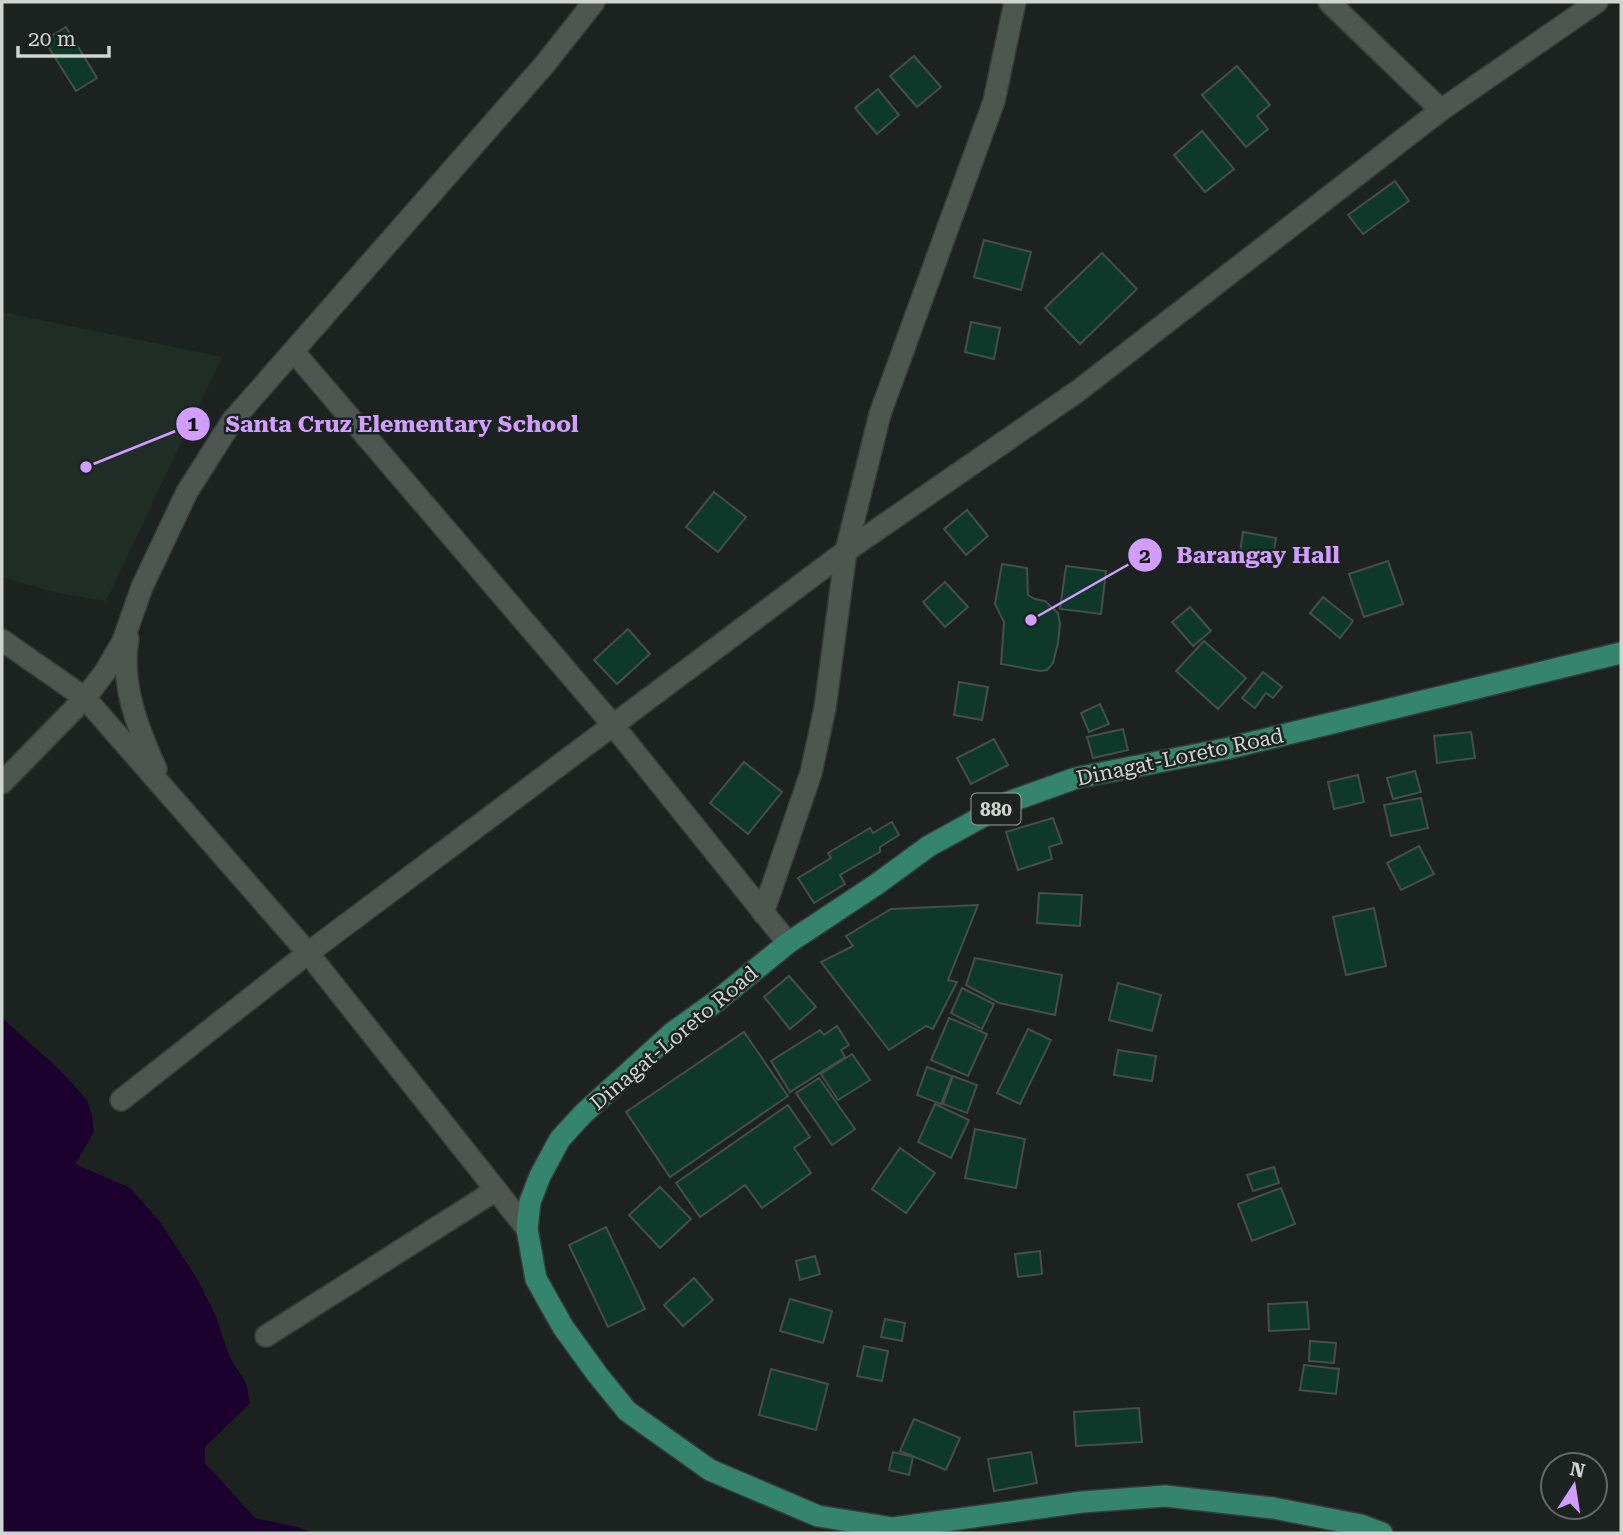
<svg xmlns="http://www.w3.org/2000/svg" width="1623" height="1535" viewBox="0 0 1623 1535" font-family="'Roboto Serif',serif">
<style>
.built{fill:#202d27}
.water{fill:#1c002e}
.building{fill:#0e392a;stroke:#464e4a;stroke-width:2}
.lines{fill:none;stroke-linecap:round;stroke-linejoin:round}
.street-casing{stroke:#363c39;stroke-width:24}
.primary-casing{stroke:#363c39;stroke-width:24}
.street{stroke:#4e5652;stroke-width:21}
.primary{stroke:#34856b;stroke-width:21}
.labels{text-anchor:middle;stroke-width:5;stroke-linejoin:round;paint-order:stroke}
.shield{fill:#1b221f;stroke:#999f9c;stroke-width:2}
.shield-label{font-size:19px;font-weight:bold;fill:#cfd4d1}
.street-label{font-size:21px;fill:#cfd4d1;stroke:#1b221f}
.leader{fill:none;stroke:#d19dfe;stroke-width:2.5}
.callout-dot{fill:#d19dfe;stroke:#1b221f;stroke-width:2.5}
.mark-label{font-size:21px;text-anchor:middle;font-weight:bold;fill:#111}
.callout-label{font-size:23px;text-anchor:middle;font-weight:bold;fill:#d19dfe;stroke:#1b221f;stroke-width:5;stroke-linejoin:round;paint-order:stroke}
</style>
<rect width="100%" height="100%" fill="#1b221f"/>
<path class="built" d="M2 312 222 357 106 601 56 593 2 577Z"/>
<path class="water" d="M2 1018 62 1072 87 1100 92 1115 94 1132 75 1164 130 1188 160 1222 196 1277 215 1314 230 1358 246 1383 250 1403 205 1447V1463L255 1518 297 1527 313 1533H2Z"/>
<g class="building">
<path d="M66 27 97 78 76 91 44 40Z"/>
<path d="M914 56 941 87 917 107 890 76Z"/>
<path d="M1237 66 1270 105 1257 116 1268 129 1246 147 1202 95Z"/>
<path d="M878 89 899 115 877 134 855 108Z"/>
<path d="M1202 131 1234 169 1205 192 1174 155Z"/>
<path d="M1395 181 1409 201 1363 234 1348 215Z"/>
<path d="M984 240 1031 252 1021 290 974 277Z"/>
<path d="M1102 253 1137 289 1080 344 1045 308Z"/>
<path d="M971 322 1000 328 994 359 965 352Z"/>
<path d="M714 492 746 517 718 552 686 527Z"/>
<path d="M967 510 988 536 966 555 944 529Z"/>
<path d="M1243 532 1276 538 1273 557 1240 552Z"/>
<path d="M1388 561 1403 604 1364 617 1349 574Z"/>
<path d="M1002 564 1027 568 1028 595 1035 599 1045 601 1058 613 1060 624 1058 643 1053 663 1047 670 1040 671 1001 664 1004 622 995 604Z"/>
<path d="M1066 566 1106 571 1101 614 1060 609Z"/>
<path d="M945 582 968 607 945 627 923 602Z"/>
<path d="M1323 597 1353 621 1340 638 1310 613Z"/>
<path d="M1190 607 1211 631 1193 646 1172 622Z"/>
<path d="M628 629 650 654 617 684 594 660Z"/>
<path d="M1204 641 1246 678 1218 709 1176 671Z"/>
<path d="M1263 672 1282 687 1273 698 1266 693 1255 708 1242 698Z"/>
<path d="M959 682 988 687 982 720 954 715Z"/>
<path d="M1100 704 1109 724 1089 732 1081 713Z"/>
<path d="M1123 729 1128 750 1093 758 1087 737Z"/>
<path d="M1471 732 1475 758 1437 763 1434 736Z"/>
<path d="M994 739 1008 765 971 784 957 758Z"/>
<path d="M744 762 782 792 748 834 710 803Z"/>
<path d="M1415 771 1421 792 1393 799 1387 778Z"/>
<path d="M1358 775 1364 802 1334 809 1328 782Z"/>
<path d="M1421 798 1428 828 1391 836 1384 805Z"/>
<path d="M1053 818 1062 843 1049 847 1052 859 1018 870 1006 832Z"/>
<path d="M892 822 899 835 880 847V852L840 875 845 884 814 903 798 878 831 858 828 853 870 828 873 833Z"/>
<path d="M1419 846 1434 874 1401 890 1387 863Z"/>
<path d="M1039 893 1082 895 1080 926 1037 923Z"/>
<path d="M978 905 948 980 957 982 933 1029 926 1026 889 1050 821 962 853 946 846 936 891 909Z"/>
<path d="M1374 908 1386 966 1346 975 1333 917Z"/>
<path d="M975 958 1062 975 1055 1015 999 1003 966 985Z"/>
<path d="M789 976 816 1007 790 1029 764 997Z"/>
<path d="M1118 983 1161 995 1152 1031 1109 1020Z"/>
<path d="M962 988 994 1004 982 1029 951 1013Z"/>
<path d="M949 1018 987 1034 968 1076 931 1060Z"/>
<path d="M837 1026 849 1045 841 1050 845 1057 790 1092 771 1061 820 1030 824 1035Z"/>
<path d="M1028 1029 1051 1040 1020 1104 997 1093Z"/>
<path d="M744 1032 788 1096 670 1177 626 1112Z"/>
<path d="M1118 1050 1156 1056 1152 1081 1114 1075Z"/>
<path d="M852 1054 870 1080 838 1100 821 1074Z"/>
<path d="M927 1067 952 1076 941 1104 917 1095Z"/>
<path d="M953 1076 977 1085 967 1113 943 1104Z"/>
<path d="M819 1078 855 1129 832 1145 796 1093Z"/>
<path d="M935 1104 969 1120 951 1158 918 1142Z"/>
<path d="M788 1105 810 1137 794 1148 811 1173 762 1208 745 1185 700 1217 676 1183Z"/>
<path d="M975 1129 1025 1139 1016 1188 965 1178Z"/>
<path d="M900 1148 935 1173 906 1213 872 1189Z"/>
<path d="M1274 1167 1279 1183 1253 1191 1247 1175Z"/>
<path d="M660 1187 691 1219 660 1248 629 1215Z"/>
<path d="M1281 1188 1295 1224 1252 1241 1238 1204Z"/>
<path d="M606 1227 645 1309 608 1327 569 1245Z"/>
<path d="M1040 1251 1042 1274 1018 1277 1015 1254Z"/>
<path d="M815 1256 820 1274 800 1280 796 1261Z"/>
<path d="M694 1278 713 1300 683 1326 664 1305Z"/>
<path d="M790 1299 832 1311 823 1343 780 1331Z"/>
<path d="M1307 1302 1309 1329 1269 1331 1268 1304Z"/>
<path d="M885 1319 905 1323 902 1341 881 1337Z"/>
<path d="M1310 1341 1336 1343 1334 1363 1309 1361Z"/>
<path d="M864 1346 888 1351 882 1381 857 1376Z"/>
<path d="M1304 1365 1339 1369 1336 1394 1300 1390Z"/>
<path d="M771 1369 828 1384 816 1430 759 1415Z"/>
<path d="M1139 1408 1142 1442 1076 1446 1074 1412Z"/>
<path d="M914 1419 960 1438 946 1470 900 1451Z"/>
<path d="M893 1452 913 1457 909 1475 889 1470Z"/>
<path d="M1031 1452 1037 1483 994 1491 988 1459Z"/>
</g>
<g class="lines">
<defs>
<g id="street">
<path d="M1329 2 1441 110 1597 2"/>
<path d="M294 352 613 725 788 943"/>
<path d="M128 639C120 684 138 729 156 769"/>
<path d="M2 640 85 698 308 953 527 1229"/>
<path d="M2 783 85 698 105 672 123 641 142 587 187 492 232 421 545 64 594 2"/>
<path d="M763 913 811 773 825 708 846 551 880 414 994 101 1015 2"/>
<path d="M121 1100 308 953 846 551 1078 391 1441 110"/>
<path d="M266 1336 496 1190"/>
</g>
<path id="primary" d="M1382 1533 1361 1525 1273 1508 1165 1496 1082 1502 893 1528 818 1516 710 1470 627 1411 597 1374 563 1327 536 1279 527 1229 530 1202 540 1176 560 1139 583 1114 672 1033 718 1000 788 943 877 884 929 846 1009 802 1076 778 1225 749 1621 653"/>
</defs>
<use href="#street" class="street-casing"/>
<use href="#primary" class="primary-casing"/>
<use href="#street" class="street"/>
<use href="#primary" class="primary"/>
</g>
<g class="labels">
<rect class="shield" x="971.5" y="793.5" width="49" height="31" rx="5"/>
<g class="shield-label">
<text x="996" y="816">880</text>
</g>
<g class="street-label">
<text transform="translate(1180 757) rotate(-12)" y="7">Dinagat-Loreto Road</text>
<text transform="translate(674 1038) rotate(-40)" y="7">Dinagat-Loreto Road</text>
</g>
</g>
<path class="leader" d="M86 467L193 424M1031 620L1145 555"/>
<g class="callout-dot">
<circle cx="86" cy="467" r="7"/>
<circle cx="1031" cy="620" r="7"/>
<circle cx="193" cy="424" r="18"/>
<circle cx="1145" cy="555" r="18"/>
</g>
<g class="mark-label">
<text x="193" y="431">1</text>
<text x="1145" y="563">2</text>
</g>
<g class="callout-label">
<text x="402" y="432">Santa Cruz Elementary School</text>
<text x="1258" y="563">Barangay Hall</text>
</g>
<rect width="1623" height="1535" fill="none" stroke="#cfd4d1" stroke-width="7"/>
<g transform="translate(1574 1486) rotate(12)"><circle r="33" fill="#1b221f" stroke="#636966" stroke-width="2"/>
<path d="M0-5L12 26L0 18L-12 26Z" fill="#d19dfe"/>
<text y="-10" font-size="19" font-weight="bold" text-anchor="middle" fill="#cfd4d1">N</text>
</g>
<path d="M18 46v10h91v-10" fill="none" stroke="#cfd4d1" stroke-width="3.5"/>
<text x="28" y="46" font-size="21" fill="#cfd4d1" stroke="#1b221f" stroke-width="5" paint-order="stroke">20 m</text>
</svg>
